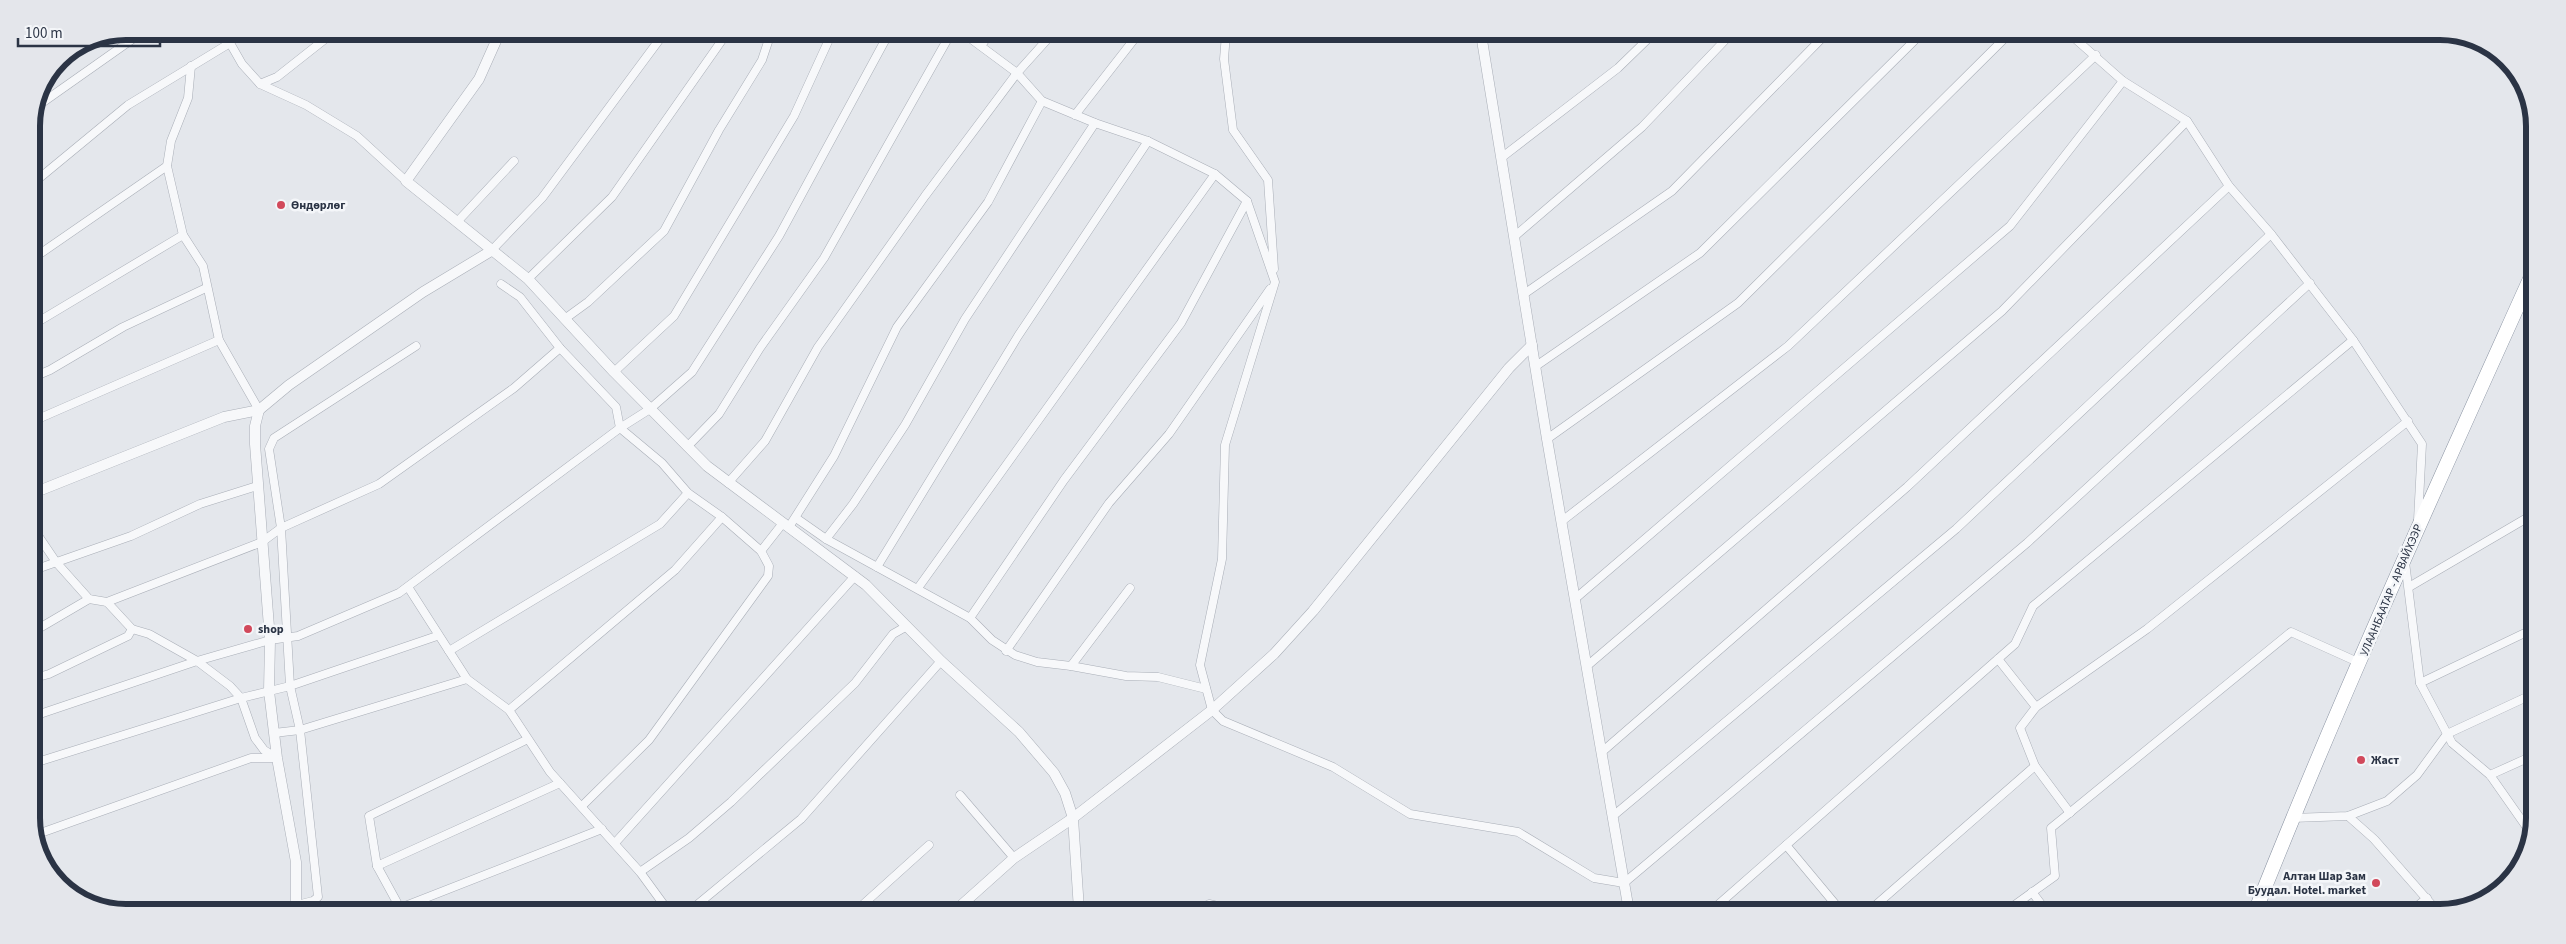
<svg xmlns="http://www.w3.org/2000/svg" width="2566" height="944" viewBox="0 0 2566 944" font-family="'Source Sans 3',sans-serif">
<style>
.lines{fill:none;stroke-linecap:round;stroke-linejoin:round}
.minor-casing{stroke:#a9aeb7;stroke-width:9}
.tertiary-casing{stroke:#a9aeb7;stroke-width:11}
.trunk-casing{stroke:#8b94a3;stroke-width:15}
.minor{stroke:#f7f8fa;stroke-width:8}
.tertiary{stroke:#f7f8fa;stroke-width:10}
.trunk{stroke:#fff;stroke-width:14}
.poi-dot{fill:#d1495b;stroke:#f4f6f9;stroke-width:2}
.labels{text-anchor:middle;stroke-width:5;stroke-linejoin:round;paint-order:stroke}
.poi-label{font-size:12px;font-weight:bold;fill:#2b3445;stroke:#f4f6f9;text-anchor:start}
.street-label{font-size:12px;fill:#2b3445;stroke:#f4f6f9}
.rim{fill:none;stroke:#2b3445;stroke-width:6}
</style>
<rect width="100%" height="100%" fill="#e4e7ec"/>
<g class="lines">
<defs>
<g id="minor">
<path d="M236 31 230 43 242 64 260 84 306 105 357 136 406 181"/>
<path d="M963 33 1017 73 1042 101 1095 123 1148 141 1215 174 1247 201 1275 282 1225 445 1222 559 1200 665 1212 710 1223 721 1333 767 1410 814 1518 832 1594 878 1624 883 2027 543 2310 283"/>
<path d="M1226 34 1224 59 1233 130 1268 180 1274 269"/>
<path d="M2072 36 2123 81 2187 121 2229 186 2271 234 2353 340 2422 444 2418 520"/>
<path d="M981 46 990 33"/>
<path d="M191 66 188 98 171 141 167 166 183 235 203 266 219 340 259 410"/>
<path d="M260 84 277 77 334 32"/>
<path d="M39 105 144 31"/>
<path d="M1075 115 1139 33"/>
<path d="M1501 158 1618 68 1652 35"/>
<path d="M31 185 128 105 230 43"/>
<path d="M457 222 514 161"/>
<path d="M1515 236 1642 127 1730 35"/>
<path d="M491 251 542 198 665 32"/>
<path d="M31 260 167 166"/>
<path d="M528 279 612 197 727 33"/>
<path d="M501 284 520 297 560 348 616 407 620 428 662 463 688 493 722 517 761 551"/>
<path d="M1524 294 1672 191 1825 35"/>
<path d="M566 318 588 302 664 231 719 130 762 60 771 33"/>
<path d="M31 326 183 235"/>
<path d="M1536 366 1700 253 1920 35"/>
<path d="M614 372 674 316 794 116 832 33"/>
<path d="M31 378 50 370 123 327 206 288"/>
<path d="M31 422 219 340"/>
<path d="M1547 439 1738 303 2008 35"/>
<path d="M687 447 719 414 760 348 824 258 951 33"/>
<path d="M728 483 765 441 818 347 925 196 1017 73 1053 33"/>
<path d="M796 518 826 539 970 618 992 640 1015 655 1037 662 1071 666 1126 676 1158 677 1206 689"/>
<path d="M1562 521 1788 346 2096 55"/>
<path d="M31 525 56 562 89 599 107 602 132 629 149 634 197 661 230 686 241 698 255 738 264 750 277 758"/>
<path d="M789 527 834 456 897 327 988 202 1042 101"/>
<path d="M826 539 853 504 905 425 965 319 1095 123"/>
<path d="M2405 562 2420 683 2452 743 2490 775 2530 832"/>
<path d="M877 567 1018 336 1148 141"/>
<path d="M31 571 131 536 200 504 257 486"/>
<path d="M408 587 467 679"/>
<path d="M2409 587 2532 515"/>
<path d="M918 588 1215 174"/>
<path d="M1576 598 2010 226 2123 81"/>
<path d="M107 602 262 542 281 528 379 484 514 388 560 348"/>
<path d="M970 618 1064 480 1181 323 1247 201"/>
<path d="M31 633 89 599"/>
<path d="M449 651 660 524 688 493"/>
<path d="M1006 651 1109 503 1169 434 1270 289"/>
<path d="M1998 659 2036 707 2020 728 2035 766 2070 813"/>
<path d="M1071 666 1130 588"/>
<path d="M1587 666 2002 311 2187 121"/>
<path d="M31 679 49 674 128 636 132 629"/>
<path d="M2420 683 2531 630"/>
<path d="M2036 707 2147 629 2408 421"/>
<path d="M509 710 550 772 640 872 667 909"/>
<path d="M31 717 197 661 270 640 298 636 399 593 620 428 650 409 692 372 779 236 889 33"/>
<path d="M274 733 300 730 467 679 509 710 675 570 722 517"/>
<path d="M526 740 369 816 377 866 400 908 602 829"/>
<path d="M1603 751 1907 487 2229 186"/>
<path d="M31 764 241 698 290 686 437 636"/>
<path d="M2490 775 2530 757"/>
<path d="M960 795 1014 858"/>
<path d="M582 806 649 740 768 576 769 566 761 551 783 523"/>
<path d="M1613 816 1956 529 2271 234"/>
<path d="M2348 816 2374 839 2439 913"/>
<path d="M2292 818 2348 816 2387 801 2417 775 2447 734 2531 695"/>
<path d="M35 835 251 758H275"/>
<path d="M615 843 855 576"/>
<path d="M1786 845 1841 911"/>
<path d="M377 866 560 783"/>
<path d="M640 872 689 838 731 802 855 683 893 634 907 626"/>
<path d="M2032 892 2047 912"/>
<path d="M297 905 313 901 318 897 300 730 290 686 281 528 269 449 274 438 416 346"/>
<path d="M692 909 801 819 941 661"/>
<path d="M858 909 929 845"/>
<path d="M1199 910 1209 904 1235 910"/>
<path d="M1711 911 2015 644 2033 606 2353 340"/>
<path d="M1869 911 2035 766"/>
<path d="M2005 912 2055 876 2051 828 2291 632 2360 663"/>
<path d="M2409 913 2427 898"/>
</g>
<g id="tertiary">
<path d="M500 32 479 79 406 181 528 279 614 372 707 466 866 585 941 661 1019 732 1054 773 1065 793 1073 818 1079 910"/>
<path d="M1481 34 1547 439 1629 911"/>
<path d="M259 410 255 426V444L270 640 269 691 277 758 296 862V908"/>
<path d="M31 494 224 417 259 410 289 385 423 292 491 251"/>
<path d="M957 909 1014 858 1073 818 1212 710 1274 654 1313 611 1509 368 1532 345"/>
</g>
<path id="trunk" d="M2255 912C2341 695 2438 483 2534 270"/>
</defs>
<use href="#minor" class="minor-casing"/>
<use href="#tertiary" class="tertiary-casing"/>
<use href="#trunk" class="trunk-casing"/>
<use href="#minor" class="minor"/>
<use href="#tertiary" class="tertiary"/>
<use href="#trunk" class="trunk"/>
</g>
<g class="poi-dot">
<circle cx="281" cy="205" r="5"/>
<circle cx="248" cy="629" r="5"/>
<circle cx="2361" cy="760" r="5"/>
<circle cx="2376" cy="883" r="5"/>
</g>
<g class="labels">
<g class="poi-label">
<text x="291" y="209">Өндөрлөг</text>
<text x="258" y="633">shop</text>
<text x="2371" y="764">Жаст</text>
<text x="2366" y="880" text-anchor="end">Алтан Шар Зам<tspan x="2366" dy="14">Буудал. Hotel. market</tspan></text>
</g>
<g class="street-label">
<text transform="translate(2391 590) rotate(-67)" y="4">УЛААНБААТАР - АРВАЙХЭЭР</text>
</g>
</g>
<path d="M0 0H2566V944H0ZM126 40H2440A86 86 0 0 1 2526 126V818A86 86 0 0 1 2440 904H126A86 86 0 0 1 40 818V126A86 86 0 0 1 126 40Z" fill="#e4e6eb" fill-rule="evenodd"/>
<path class="rim" d="M126 40H2440A86 86 0 0 1 2526 126V818A86 86 0 0 1 2440 904H126A86 86 0 0 1 40 818V126A86 86 0 0 1 126 40Z"/>
<path d="M18 38v8h142v-8" fill="none" stroke="#2b3445" stroke-width="2.5"/>
<text x="25" y="38" font-size="15" fill="#2b3445" stroke="#f4f6f9" stroke-width="4" paint-order="stroke">100 m</text>
</svg>
